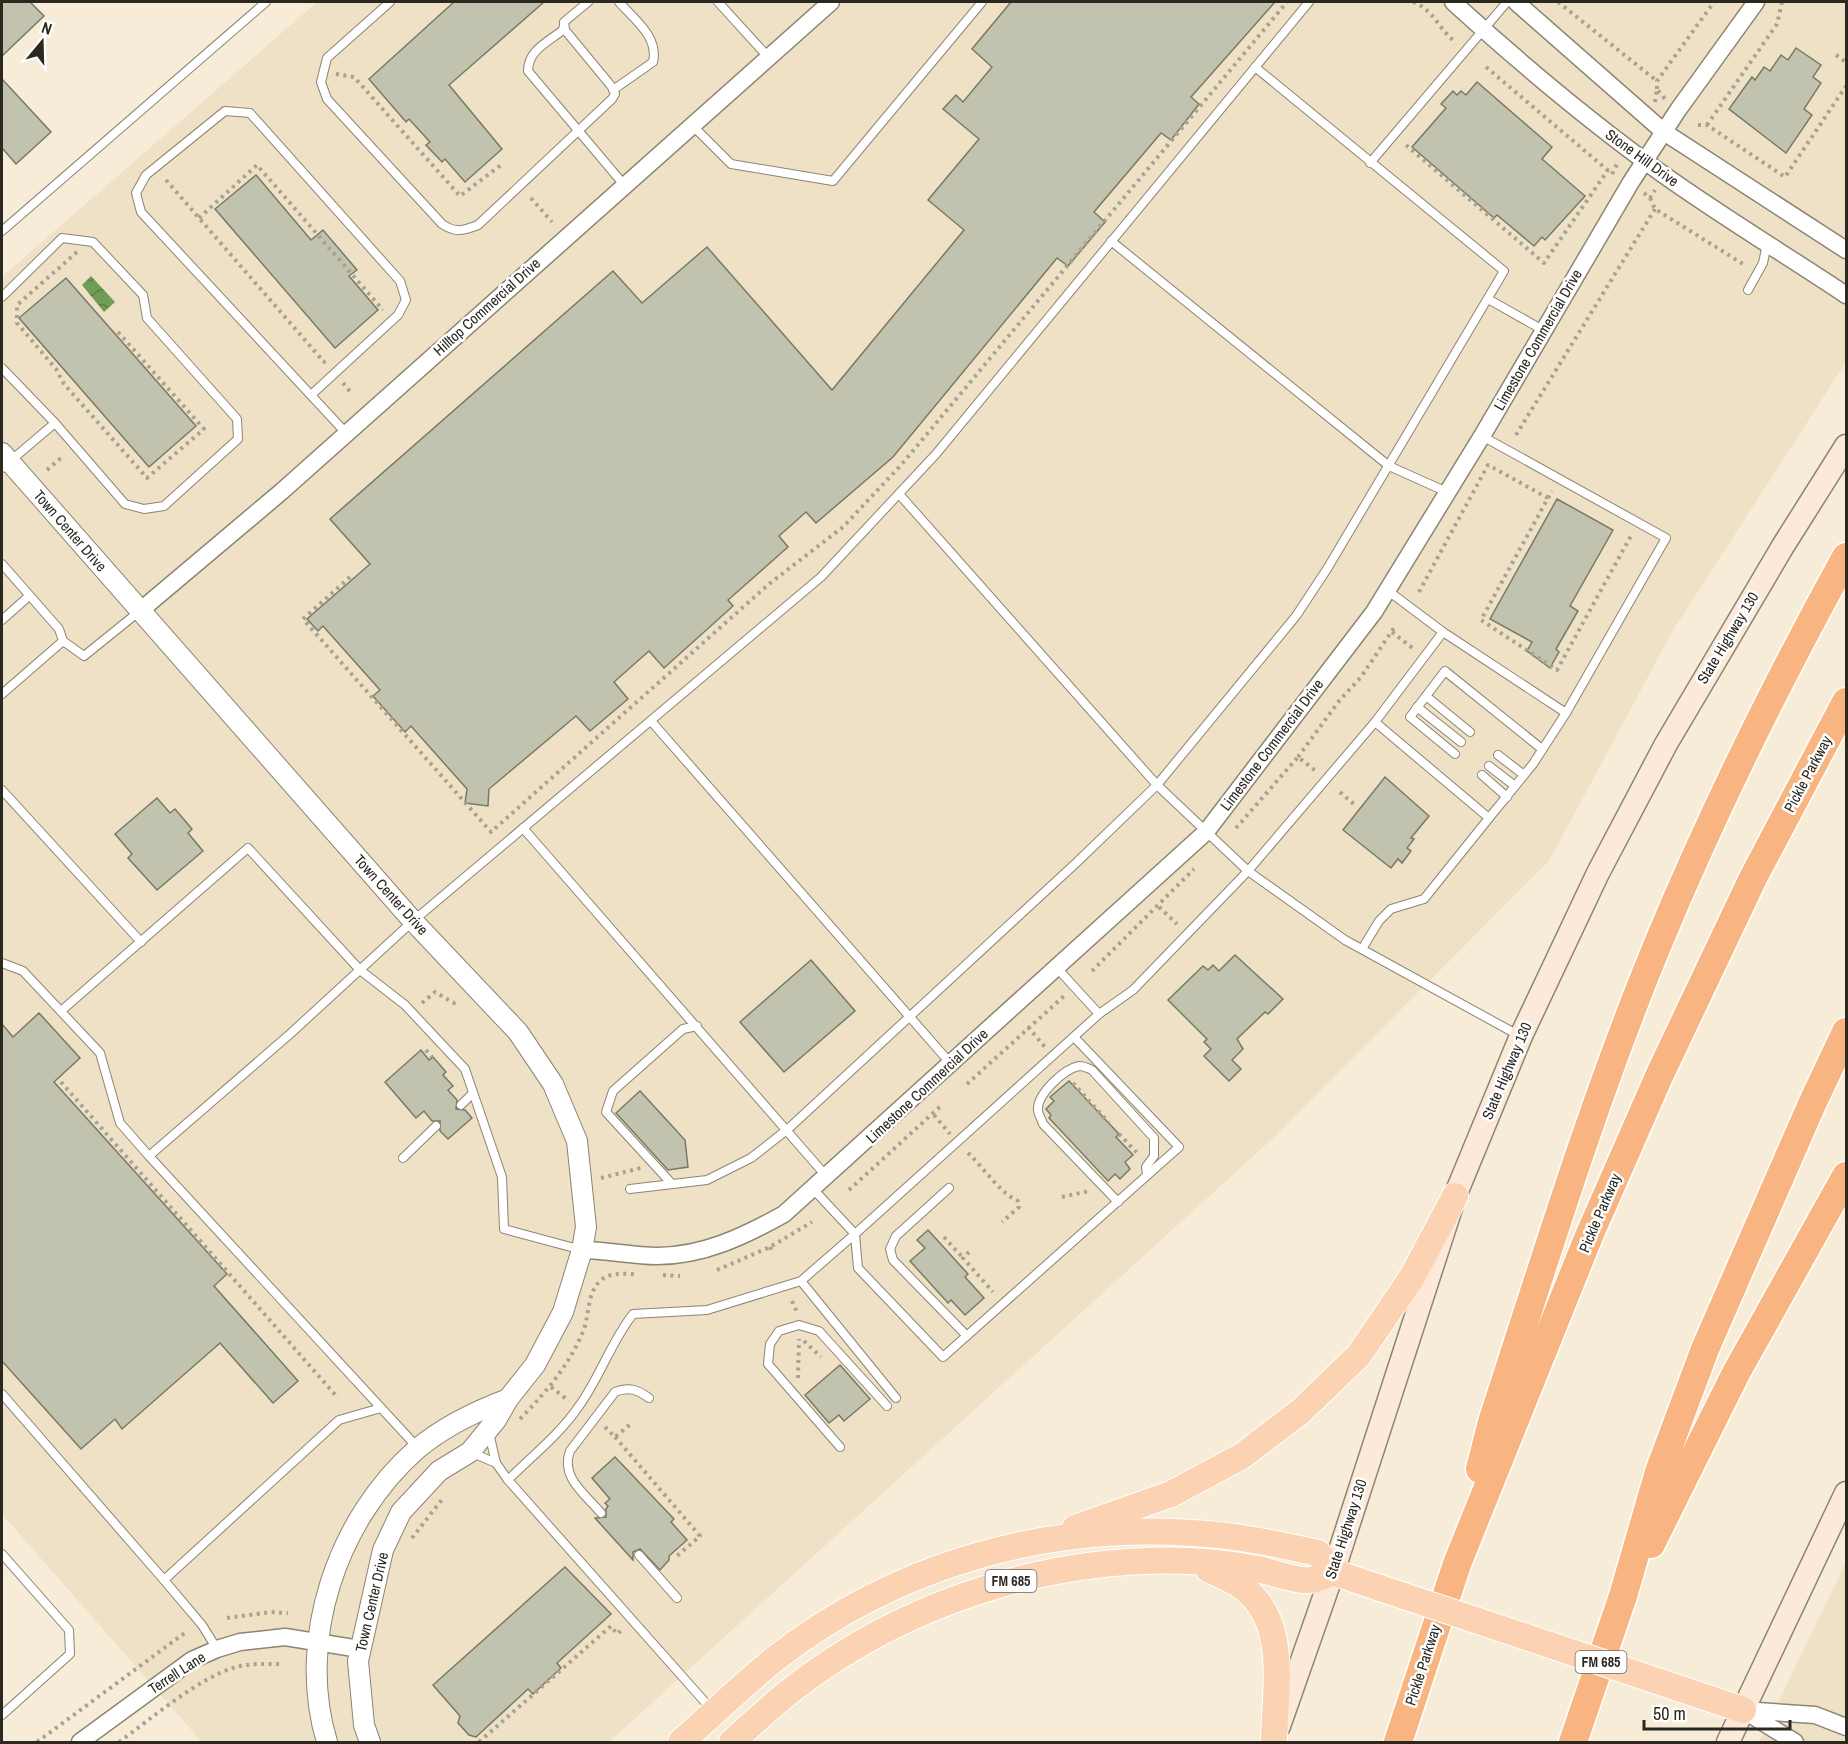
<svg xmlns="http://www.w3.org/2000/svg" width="1848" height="1744" viewBox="0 0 1848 1744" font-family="'Archivo Narrow',sans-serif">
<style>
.built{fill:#eee1c6}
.water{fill:url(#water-waves)}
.building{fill:#c1c3ae;stroke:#797a66;stroke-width:1.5}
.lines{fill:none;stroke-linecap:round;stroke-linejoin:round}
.service-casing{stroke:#8d8472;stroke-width:10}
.minor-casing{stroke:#8d8472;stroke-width:19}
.tertiary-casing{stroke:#8d8472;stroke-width:22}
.secondary-casing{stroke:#8d8472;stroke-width:25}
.primary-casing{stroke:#fff;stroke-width:28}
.motorway-casing{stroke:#fff;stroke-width:31}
.path{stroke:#a9a192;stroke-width:4;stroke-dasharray:3 4.5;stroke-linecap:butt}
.service{stroke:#fff;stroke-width:8}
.minor{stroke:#fff;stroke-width:16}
.tertiary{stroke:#fff;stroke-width:20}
.secondary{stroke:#fde9d9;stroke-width:22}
.primary{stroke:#fbd3b3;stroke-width:26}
.motorway{stroke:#f8b581;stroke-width:28}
.primary-bridge-casing{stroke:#fff;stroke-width:28;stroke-linecap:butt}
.primary-bridge{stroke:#fbd3b3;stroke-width:26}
.labels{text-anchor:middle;stroke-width:5;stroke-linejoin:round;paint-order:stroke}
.shield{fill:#fff;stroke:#6b6863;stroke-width:1.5}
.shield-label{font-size:14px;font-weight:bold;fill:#2b2820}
.street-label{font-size:15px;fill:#2b2820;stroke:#fff}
</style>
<defs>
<pattern id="water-waves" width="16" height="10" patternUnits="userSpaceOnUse" patternTransform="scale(1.5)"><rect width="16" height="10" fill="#6f9d55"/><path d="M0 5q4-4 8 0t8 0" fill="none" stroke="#5b8046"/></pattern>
</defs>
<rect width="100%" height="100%" fill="#f6ecd8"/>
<g class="built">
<path d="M317 2H1846V362L1672 632 1549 861 1271 1140 609 1742H202L2 1514V277Z"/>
<path d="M1846 1562V1742H1759L1786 1686Z"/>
</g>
<path class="water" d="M91 276 115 302 104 312 82 285Z"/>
<g class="building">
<path d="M2 2H30L44 16 2 56Z"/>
<path d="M454 2H544L449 85 502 149 465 182 445 159 442 162 426 145 430 142 409 119 406 122 369 79Z"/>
<path d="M1011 2H1275L1191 97 1199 104 1171 140 1161 133 1094 212 1105 222 1068 266 1057 258 893 457 816 523 806 512 779 536 788 547 728 600 733 606 664 668 649 651 614 682 628 699 590 731 576 716 489 789 488 806 465 803 467 789 411 726 405 732 373 696 380 690 323 626 318 631 307 619 370 564 330 519 613 271 642 303 707 247 832 390 964 230 928 200 979 139 943 109 956 95 963 102 992 67 972 49Z"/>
<path d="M1796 48 1821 65 1813 77 1821 83 1804 109 1812 115 1786 153 1729 109 1752 77 1755 80 1764 67 1770 71 1781 55 1788 60Z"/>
<path d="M2 79 51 132 16 164 2 148Z"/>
<path d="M1477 82 1552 147 1542 159 1585 196 1545 240 1542 237 1534 246 1497 215 1494 218 1412 147 1446 108 1441 104 1453 91 1457 95 1461 91 1466 95Z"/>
<path d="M256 175 311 240 323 230 357 270 349 276 378 310 335 348 215 209Z"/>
<path d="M66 278 196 426 149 467 19 318Z"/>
<path d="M1557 499 1613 530 1570 606 1578 611 1556 649 1559 652 1550 668 1527 651 1532 642 1490 619Z"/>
<path d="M1385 777 1429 816 1411 838 1414 839 1407 848 1411 851 1402 863 1398 859 1391 868 1343 830Z"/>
<path d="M157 798 170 813 175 809 192 829 188 833 203 851 157 890 128 858 132 854 115 834Z"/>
<path d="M1235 955 1283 999 1268 1014 1265 1012 1237 1039 1243 1049 1232 1060 1241 1069 1229 1081 1204 1056 1211 1049 1204 1042 1207 1039 1168 1000 1203 966 1208 970 1213 965 1219 971Z"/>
<path d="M811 960 855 1011 784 1072 740 1022Z"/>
<path d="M39 1013 80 1058 54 1082 227 1274 214 1286 298 1381 273 1403 220 1343 122 1429 115 1419 81 1449 2 1361V1024L13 1037Z"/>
<path d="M421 1050 429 1060 433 1057 446 1072 443 1075 453 1086 448 1090 457 1100 456 1109 465 1110 472 1118 448 1139 440 1131V1121H432L424 1111 416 1118 385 1082Z"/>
<path d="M1069 1081 1119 1134 1116 1137 1133 1155 1125 1162 1130 1169 1120 1179 1115 1174 1108 1181 1049 1118 1051 1115 1046 1109 1054 1101 1050 1097Z"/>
<path d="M640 1091 685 1140 688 1167 668 1170 616 1113Z"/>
<path d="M928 1230 968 1274 965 1277 984 1298 965 1315 951 1300 948 1303 910 1261 925 1248 917 1240Z"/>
<path d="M840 1365 870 1399 844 1421 839 1415 829 1423 805 1395Z"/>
<path d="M615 1457 674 1519 671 1522 687 1540 669 1556V1560L660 1570 640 1549 633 1552V1560L595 1518 606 1517V1509L608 1506 605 1503 610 1499 592 1478Z"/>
<path d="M565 1567 611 1614 557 1663 561 1668 533 1694 528 1689 476 1737 469 1735 458 1723 460 1716 433 1685Z"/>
</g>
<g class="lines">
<defs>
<g id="service">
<path d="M390 2 327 58 321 82 327 99 442 224C455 233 463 231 478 225L612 99 615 94 612 87 565 30 564 22 588 2"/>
<path d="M718 2 769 58"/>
<path d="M564 25 563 30C548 42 528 50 528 71L625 186"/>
<path d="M613 90 653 62C659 37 634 19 619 2"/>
<path d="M693 126 731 164 833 181 982 2"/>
<path d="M1370 163 1507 2"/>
<path d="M2 231 266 2"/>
<path d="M1111 241 1389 466 1447 492"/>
<path d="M1748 290 1763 263 1767 244"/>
<path d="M2 297 62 238 93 242 143 295 147 318 237 419 238 439 164 506 144 509 125 504 55 423 2 368"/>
<path d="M1488 299 1543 330"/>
<path d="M311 395 398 315 406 300 400 281 250 113 225 111 146 175 136 193 141 212 346 433"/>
<path d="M2 468 55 423"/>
<path d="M899 494 1157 785 1248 871 1345 940 1520 1036"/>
<path d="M2 564 59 629 63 641 2 694"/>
<path d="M1387 590 1443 632 1566 713 1666 538 1482 436"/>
<path d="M2 620 29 596"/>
<path d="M63 641 84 656 141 610"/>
<path d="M1426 696 1470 732"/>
<path d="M1417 707 1461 742"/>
<path d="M651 721 951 1064"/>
<path d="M1375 722 1443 632"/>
<path d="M1455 754 1410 717 1445 671 1542 749"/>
<path d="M1498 755 1524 775"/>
<path d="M1489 766 1515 786"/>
<path d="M1482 775 1507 797"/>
<path d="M2 790 141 942"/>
<path d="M1489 818 1533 764 1566 713"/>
<path d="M523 828 827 1177"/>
<path d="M2 963 23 971 100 1053 120 1123 149 1156"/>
<path d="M61 1011 248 848 360 970 405 1005 465 1069 502 1177 504 1229 582 1250"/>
<path d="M1099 1014 1133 990 1248 871 1375 722 1489 818 1424 899 1391 909 1379 921 1362 949"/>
<path d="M461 1105 473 1093"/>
<path d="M403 1158 436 1126"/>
<path d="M672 1184 606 1112 613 1091 683 1029 697 1026"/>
<path d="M949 1188 896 1236 890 1249 893 1260 967 1336"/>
<path d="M630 1189 707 1180 751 1158 788 1129 1076 863 1157 785 1296 616 1327 569 1504 271 1255 67"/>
<path d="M814 1190 855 1234 1099 1014 1057 968"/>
<path d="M1118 1202 1043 1124C1042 1120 1038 1114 1038 1110 1037 1094 1064 1069 1079 1066 1084 1066 1088 1068 1092 1070L1154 1138V1156L1146 1167 1147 1175"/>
<path d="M801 1281 896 1398"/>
<path d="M2 1394 164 1580 202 1625 217 1649"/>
<path d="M489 1433 496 1463 508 1480 712 1710"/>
<path d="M840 1447 768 1364 770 1344 779 1331 799 1325 819 1331 887 1406"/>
<path d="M418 1448 149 1156 290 1034 413 921 821 577 936 454 1309 2"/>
<path d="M470 1452 496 1463"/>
<path d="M508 1480C532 1456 561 1433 579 1406 600 1377 611 1342 633 1314L707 1310 801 1281 855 1234 858 1268 943 1357 1179 1147 1074 1037"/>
<path d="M601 1513C585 1494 560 1477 570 1451L615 1392C629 1386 638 1390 649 1398"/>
<path d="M2 1554 69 1630 70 1654 2 1715"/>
<path d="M639 1555 677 1598"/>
<path d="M164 1580 339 1420 381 1408"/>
</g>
<g id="minor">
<path d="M1453 2C1520 63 1590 122 1664 175 1723 217 1786 255 1846 295"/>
<path d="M1516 2 1664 132 1846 250"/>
<path d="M141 610 281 492 831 2"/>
<path d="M582 1250C607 1250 632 1256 657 1256 703 1256 745 1236 784 1214L1206 832 1374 612 1482 436 1631 182 1678 110 1756 2"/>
<path d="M1743 1710 1815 1715 1846 1727"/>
<path d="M1746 1712 1795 1742"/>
<path d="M80 1742 192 1660 217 1649 240 1642 285 1637 360 1649"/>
</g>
<g id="tertiary">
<path d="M2 453 413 921 518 1032 553 1084 577 1141 586 1227 582 1250 563 1312 535 1365 508 1399 496 1420 470 1452 439 1471 401 1512 383 1550 358 1661 364 1725 370 1742"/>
<path d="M327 1742C296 1640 337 1519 417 1449 443 1427 476 1411 508 1399"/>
</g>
<g id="secondary">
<path d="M1279 1726 1333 1572 1455 1196 1521 1036 1598 873 1666 744 1783 546 1846 446"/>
<path d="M1728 1742 1846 1493"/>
</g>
<g id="primary">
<path d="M1075 1528 1171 1494 1242 1456 1301 1411 1359 1355 1412 1277 1455 1196"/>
<path d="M1208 1569C1218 1574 1229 1578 1238 1584 1290 1617 1275 1688 1274 1740"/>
<path d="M1681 1689 1743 1710"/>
<path d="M681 1742C712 1715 743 1684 776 1658 894 1566 1043 1523 1192 1533 1235 1535 1277 1544 1318 1553L1333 1572 1380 1588"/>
<path d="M732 1742C752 1724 772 1705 794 1688 905 1602 1049 1556 1190 1561 1212 1562 1236 1565 1258 1569 1271 1572 1299 1582 1311 1580 1318 1579 1326 1575 1333 1572"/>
</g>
<g id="motorway">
<path d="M1480 1469 1492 1422C1544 1263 1593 1101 1657 946 1712 813 1776 684 1846 557"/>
<path d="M1651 1544 1736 1373 1846 1176"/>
<path d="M1398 1742 1457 1564 1589 1236 1660 1074 1753 878 1846 702"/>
<path d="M1573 1742 1623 1596 1659 1472 1705 1349 1812 1104 1846 1032"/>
</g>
</defs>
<use href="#service" class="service-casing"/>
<use href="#minor" class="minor-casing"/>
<use href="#tertiary" class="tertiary-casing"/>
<use href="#secondary" class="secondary-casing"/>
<use href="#primary" class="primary-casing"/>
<use href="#motorway" class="motorway-casing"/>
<g class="path">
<path d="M1413 2C1434 10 1437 27 1454 41"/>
<path d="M1558 2 1657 81"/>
<path d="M1836 55 1846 62"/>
<path d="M1486 67 1611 173"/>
<path d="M336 74 354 77 460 196 501 165"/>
<path d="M1657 89V81L1714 2"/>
<path d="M1655 102 1657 89 1665 99"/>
<path d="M1698 125H1707L1785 177 1846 86"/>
<path d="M1707 125 1777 24 1782 2"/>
<path d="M1406 145 1544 263 1608 170"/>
<path d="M1612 174 1618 162"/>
<path d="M166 180 324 362 328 359"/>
<path d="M1644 193 1650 198 1655 190"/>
<path d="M531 198 552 222"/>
<path d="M1650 198 1655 209 1743 264"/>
<path d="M199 218 257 165 383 310"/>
<path d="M77 252 17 305V323L56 369 64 384 147 478 204 429 118 332"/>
<path d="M343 383 352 394"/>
<path d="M1516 435 1655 209"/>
<path d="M47 470 62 457"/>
<path d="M1548 498 1552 491"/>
<path d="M350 577 303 619 491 832 769 584 843 527 902 464 1287 2"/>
<path d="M1419 592 1488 465 1548 498 1481 620 1557 670 1632 534"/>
<path d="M1392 632 1415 650"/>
<path d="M1298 757 1339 701 1361 677 1396 625"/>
<path d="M1340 792 1356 806"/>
<path d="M1236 828 1298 757 1317 772"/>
<path d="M1159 907 1177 924"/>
<path d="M1092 971 1194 869"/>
<path d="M422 1003 435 992 454 1003 457 1001"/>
<path d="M1028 1027 1045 1047"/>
<path d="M426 1050 432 1057"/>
<path d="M61 1082 338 1398"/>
<path d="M1073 1083 1109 1123"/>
<path d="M967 1084 1064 996"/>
<path d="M934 1115 950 1134"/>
<path d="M1119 1134 1139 1155"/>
<path d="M968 1153C984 1168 1000 1193 1018 1201L1019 1207 1002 1222"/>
<path d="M601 1178 641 1168"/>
<path d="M849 1190 943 1104"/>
<path d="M1062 1197 1089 1191"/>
<path d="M944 1237 963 1258"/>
<path d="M770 1247 773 1254"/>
<path d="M969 1252 963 1258 993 1292"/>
<path d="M717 1270 770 1247 812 1222"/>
<path d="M663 1275 680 1276"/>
<path d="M792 1301 798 1314"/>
<path d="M804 1341 821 1357"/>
<path d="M798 1378 799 1339"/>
<path d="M551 1387 569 1401"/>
<path d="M520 1419C546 1392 567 1368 582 1334 590 1317 586 1296 599 1282 608 1272 622 1274 634 1274"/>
<path d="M605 1427 615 1437 633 1422"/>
<path d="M615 1437 700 1536 677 1556"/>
<path d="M412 1538 444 1497"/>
<path d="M227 1618 271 1612 288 1613"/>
<path d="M37 1742 186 1632"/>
<path d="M119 1742C151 1719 198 1678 236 1667 252 1663 267 1664 283 1664"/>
<path d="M479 1742 611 1626 617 1634 624 1628"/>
</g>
<use href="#service" class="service"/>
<use href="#minor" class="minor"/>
<use href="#tertiary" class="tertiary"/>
<use href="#secondary" class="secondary"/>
<use href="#primary" class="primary"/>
<use href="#motorway" class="motorway"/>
<defs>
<path id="primary-bridge" d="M1380 1588 1681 1689"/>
</defs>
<use href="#primary-bridge" class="primary-bridge-casing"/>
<use href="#primary-bridge" class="primary-bridge"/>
</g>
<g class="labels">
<g class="shield">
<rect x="985.5" y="1570" width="51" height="22" rx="4.5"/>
<rect x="1575.5" y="1651" width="51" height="22" rx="4.5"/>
</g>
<g class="shield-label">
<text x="1011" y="1586">FM 685</text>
<text x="1601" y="1667">FM 685</text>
</g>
<g class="street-label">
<text transform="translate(1642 158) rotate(36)" y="5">Stone Hill Drive</text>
<text transform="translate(487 307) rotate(-42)" y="5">Hilltop Commercial Drive</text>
<text transform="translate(1538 340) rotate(-60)" y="5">Limestone Commercial Drive</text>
<text transform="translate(70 531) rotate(49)" y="5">Town Center Drive</text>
<text transform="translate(1728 638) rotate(-59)" y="5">State Highway 130</text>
<text transform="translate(1272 745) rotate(-53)" y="5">Limestone Commercial Drive</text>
<text transform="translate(1808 774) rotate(-62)" y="5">Pickle Parkway</text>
<text transform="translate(391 895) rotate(48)" y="5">Town Center Drive</text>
<text transform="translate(1507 1071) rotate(-67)" y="5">State Highway 130</text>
<text transform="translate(927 1086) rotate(-43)" y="5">Limestone Commercial Drive</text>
<text transform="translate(1600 1213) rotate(-67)" y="5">Pickle Parkway</text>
<text transform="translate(1346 1529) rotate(-72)" y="5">State Highway 130</text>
<text transform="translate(372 1602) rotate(-77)" y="5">Town Center Drive</text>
<text transform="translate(1423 1665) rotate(-72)" y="5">Pickle Parkway</text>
<text transform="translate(177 1673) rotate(-33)" y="5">Terrell Lane</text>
</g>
</g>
<rect width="1848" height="1744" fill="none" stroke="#2b2820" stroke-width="6"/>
<g transform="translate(42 42) rotate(19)" stroke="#ffffff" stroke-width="4.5" paint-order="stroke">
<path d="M0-4.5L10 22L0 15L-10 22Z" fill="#2b2820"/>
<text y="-9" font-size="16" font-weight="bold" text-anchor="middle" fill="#2b2820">N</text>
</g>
<path d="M1644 1720v9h146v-9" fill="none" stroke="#2b2820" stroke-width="3"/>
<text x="1653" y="1720" font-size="18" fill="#2b2820" stroke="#ffffff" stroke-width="4.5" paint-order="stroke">50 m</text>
</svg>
